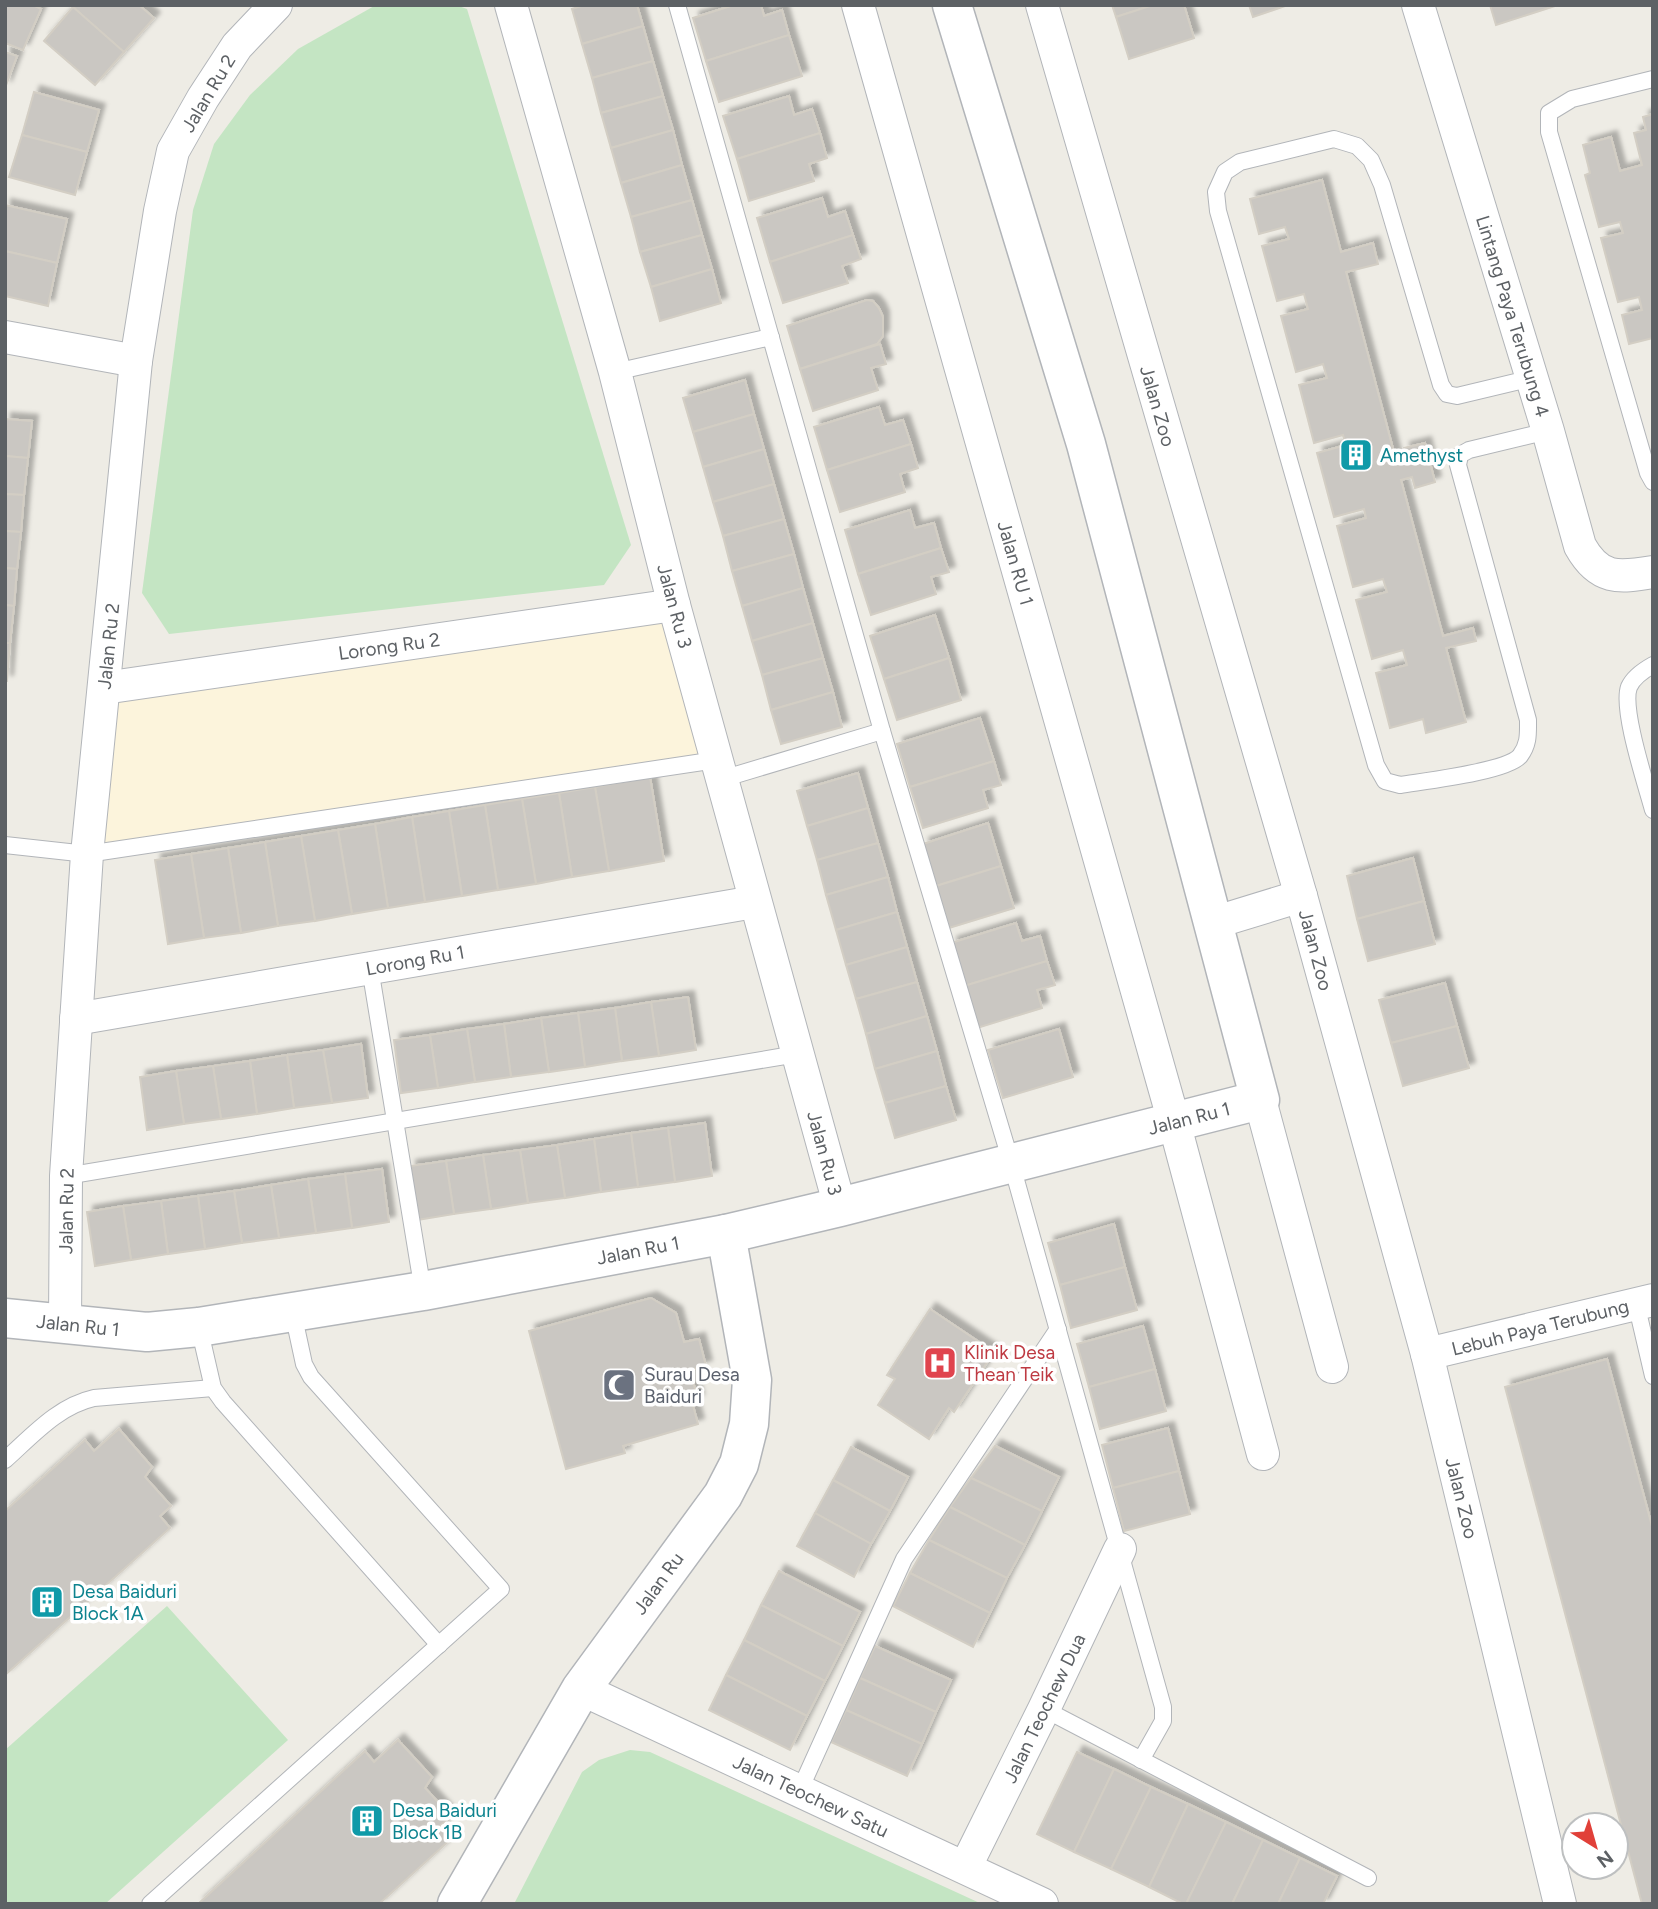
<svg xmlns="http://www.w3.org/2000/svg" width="1658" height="1909" viewBox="0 0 1658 1909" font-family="Figtree,sans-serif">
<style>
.commercial{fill:#fcf4dc}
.green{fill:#c4e5c3}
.building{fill:#cac7c2;stroke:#d3cec4;stroke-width:2;filter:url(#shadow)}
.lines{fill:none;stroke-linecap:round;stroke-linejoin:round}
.service-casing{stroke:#b2b5b9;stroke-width:18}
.minor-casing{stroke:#b2b5b9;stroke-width:34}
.tertiary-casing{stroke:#b2b5b9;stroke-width:41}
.service{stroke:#fff;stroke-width:16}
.minor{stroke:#fff;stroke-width:32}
.tertiary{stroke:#fff;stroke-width:38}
.labels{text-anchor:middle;stroke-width:7;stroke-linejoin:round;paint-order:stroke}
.street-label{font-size:19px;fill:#5d6165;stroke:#fff}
.culture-label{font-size:19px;fill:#0d838f;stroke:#fff;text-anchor:start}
.health-label{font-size:19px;fill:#be3a42;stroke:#fff;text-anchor:start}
.worship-label{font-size:19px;fill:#5b616d;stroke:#fff;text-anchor:start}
</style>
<defs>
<filter id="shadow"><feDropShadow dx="6" dy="-6" stdDeviation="2" flood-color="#0004"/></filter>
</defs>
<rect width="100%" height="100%" fill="#eeece5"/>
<path class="commercial" d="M674 605 716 760 87 854 104 688Z"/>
<g class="green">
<path d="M376 5H456L467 9 631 545 604 585 169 634 142 593 193 210 214 144 250 95 298 49Z"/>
<path d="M167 1606 288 1740 105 1904H5V1750Z"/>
<path d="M630 1750 650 1752 982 1904H514L582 1772 599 1760Z"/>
</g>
<g class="building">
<path d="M5 5H33L41 9 23 50 5 43Z"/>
<path d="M75 5H139L154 18 124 52 73 7Z"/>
<path d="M584 5H637L643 26 582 44 572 9Z"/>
<path d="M734 5H761L764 16 782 10 789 35 706 61 693 18Z"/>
<path d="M1112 5H1153L1116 17Z"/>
<path d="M1153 5H1184L1194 38 1129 59 1116 17Z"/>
<path d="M1249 5H1288L1253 17Z"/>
<path d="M1490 5H1558L1496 25Z"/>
<path d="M73 7 124 52 95 85 44 41Z"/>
<path d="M643 26 653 61 592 78 582 44Z"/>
<path d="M789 35 802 76 719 102 706 61Z"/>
<path d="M5 52 17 56 5 88Z"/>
<path d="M653 61 663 96 601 113 592 78Z"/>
<path d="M34 92 99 110 87 152 22 135Z"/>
<path d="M663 96 673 130 611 148 601 113Z"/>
<path d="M789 96 794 115 812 109 820 133 737 159 723 116Z"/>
<path d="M1653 114V338L1629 344 1622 315 1642 310 1639 297 1618 302 1601 238 1623 233 1620 222 1599 227 1585 175 1590 173 1583 145 1611 137 1620 171 1642 165 1634 133 1646 130 1643 117Z"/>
<path d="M673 130 682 165 621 183 611 148Z"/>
<path d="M820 133 827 158 809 164 814 181 749 201 737 159Z"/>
<path d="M22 135 87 152 75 195 9 177Z"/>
<path d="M682 165 692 200 631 217 621 183Z"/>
<path d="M1322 180 1341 252 1373 243 1378 264 1346 272 1396 460 1406 457 1404 448 1425 443 1435 482 1415 488 1412 477 1401 480 1443 636 1473 628 1476 641 1446 648 1466 722 1426 733 1423 719 1390 728 1376 673 1407 665 1403 650 1372 659 1356 600 1387 592 1383 579 1353 587 1337 526 1366 518 1364 509 1334 517 1317 453 1346 445 1343 435 1314 443 1299 385 1327 378 1323 364 1296 372 1281 316 1308 309 1304 294 1277 301 1262 246 1289 239 1285 227 1259 234 1250 199Z"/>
<path d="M822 198 828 217 845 211 853 235 770 262 757 218Z"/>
<path d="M692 200 702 235 640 252 631 217Z"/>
<path d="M5 205 67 219 57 263 5 251Z"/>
<path d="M702 235 712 269 651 287 640 252Z"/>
<path d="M853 235 861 259 842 266 848 283 783 303 770 262Z"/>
<path d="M5 251 57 263 48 306 5 296Z"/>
<path d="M712 269 721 303 660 321 651 287Z"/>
<path d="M867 300 873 301 879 308 883 317V336L877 344 800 369 787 326Z"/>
<path d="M880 344 886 364 871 368 878 390 813 411 800 369Z"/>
<path d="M745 380 754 414 693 432 683 398Z"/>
<path d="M879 407 885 425 903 420 911 444 827 470 814 427Z"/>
<path d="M754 414 764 449 703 467 693 432Z"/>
<path d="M5 419 32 421 28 458 5 456Z"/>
<path d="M911 444 918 468 900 474 905 492 840 512 827 470Z"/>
<path d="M764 449 774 484 713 502 703 467Z"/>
<path d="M5 456 28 458 24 495 5 494Z"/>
<path d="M774 484 784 519 723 536 713 502Z"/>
<path d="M5 494 24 495 21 532 5 531Z"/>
<path d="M910 510 915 528 934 523 941 548 858 574 845 530Z"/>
<path d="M784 519 794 554 732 571 723 536Z"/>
<path d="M5 531 21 532 17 569 5 568Z"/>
<path d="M941 548 949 572 931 577 936 594 871 615 858 574Z"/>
<path d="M794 554 803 588 742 606 732 571Z"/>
<path d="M5 568 17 569 14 606 5 605Z"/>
<path d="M803 588 813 623 752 641 742 606Z"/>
<path d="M5 605 14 606 10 643H5Z"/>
<path d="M935 615 949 658 884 679 870 636Z"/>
<path d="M813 623 823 658 762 675 752 641Z"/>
<path d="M5 643H10L7 681H5Z"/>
<path d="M823 658 833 692 771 710 762 675Z"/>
<path d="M949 658 961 700 897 720 884 679Z"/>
<path d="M833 692 842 727 781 744 771 710Z"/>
<path d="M980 718 994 761 910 787 897 744Z"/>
<path d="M994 761 1001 785 983 790 988 808 923 828 910 787Z"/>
<path d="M858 773 868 808 807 826 797 791Z"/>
<path d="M650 777 664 861 609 871 595 787Z"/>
<path d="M595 787 609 871 572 877 559 793Z"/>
<path d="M559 793 572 877 536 884 522 799Z"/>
<path d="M522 799 536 884 498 890 485 805Z"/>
<path d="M485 805 498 890 462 896 449 811Z"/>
<path d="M868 808 878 843 817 860 807 826Z"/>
<path d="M449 811 462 896 425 902 412 817Z"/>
<path d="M412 817 425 902 388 908 375 824Z"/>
<path d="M988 823 1001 866 936 886 923 844Z"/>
<path d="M375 824 388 908 352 914 338 830Z"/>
<path d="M338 830 352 914 315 921 301 836Z"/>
<path d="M301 836 315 921 278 926 265 842Z"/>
<path d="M265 842 278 926 241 933 228 848Z"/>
<path d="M878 843 888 877 826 895 817 860Z"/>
<path d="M228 848 241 933 204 938 191 854Z"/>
<path d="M191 854 204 938 168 944 155 860Z"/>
<path d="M1413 858 1424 901 1357 919 1347 876Z"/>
<path d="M1001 866 1014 908 949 928 936 886Z"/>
<path d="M888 877 897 912 836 930 826 895Z"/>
<path d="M1424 901 1435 944 1368 961 1357 919Z"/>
<path d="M897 912 907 947 846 965 836 930Z"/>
<path d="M1016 923 1022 941 1040 936 1047 961 964 986 951 943Z"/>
<path d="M907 947 917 982 856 999 846 965Z"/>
<path d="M1047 961 1055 985 1037 990 1042 1008 977 1028 964 986Z"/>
<path d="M917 982 927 1016 866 1034 856 999Z"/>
<path d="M1445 983 1457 1026 1391 1043 1379 1000Z"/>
<path d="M688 997 696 1050 659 1056 651 1002Z"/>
<path d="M651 1002 659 1056 622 1061 615 1008Z"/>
<path d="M615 1008 622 1061 585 1067 578 1013Z"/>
<path d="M578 1013 585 1067 549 1072 541 1018Z"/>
<path d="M927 1016 937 1051 875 1069 866 1034Z"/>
<path d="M541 1018 549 1072 511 1077 504 1024Z"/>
<path d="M504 1024 511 1077 475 1082 467 1029Z"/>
<path d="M1457 1026 1469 1068 1403 1086 1391 1043Z"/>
<path d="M467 1029 475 1082 438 1088 430 1035Z"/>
<path d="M1059 1029 1073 1077 1003 1098 988 1050Z"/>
<path d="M430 1035 438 1088 401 1093 394 1040Z"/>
<path d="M361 1044 368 1098 332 1103 323 1050Z"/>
<path d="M323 1050 332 1103 294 1108 287 1055Z"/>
<path d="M937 1051 946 1086 885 1103 875 1069Z"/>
<path d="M287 1055 294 1108 257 1114 250 1061Z"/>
<path d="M250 1061 257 1114 221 1119 213 1066Z"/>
<path d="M213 1066 221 1119 184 1124 176 1071Z"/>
<path d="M176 1071 184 1124 147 1130 140 1077Z"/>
<path d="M946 1086 956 1120 895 1138 885 1103Z"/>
<path d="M705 1123 712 1176 675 1182 668 1128Z"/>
<path d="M668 1128 675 1182 638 1187 631 1133Z"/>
<path d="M631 1133 638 1187 601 1192 594 1139Z"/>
<path d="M594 1139 601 1192 565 1198 557 1145Z"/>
<path d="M557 1145 565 1198 528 1203 520 1150Z"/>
<path d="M520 1150 528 1203 491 1209 483 1155Z"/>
<path d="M483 1155 491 1209 454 1214 446 1161Z"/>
<path d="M446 1161 454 1214 417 1220 410 1166Z"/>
<path d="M382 1169 389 1222 352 1228 345 1174Z"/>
<path d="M345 1174 352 1228 316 1233 308 1179Z"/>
<path d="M308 1179 316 1233 279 1238 271 1185Z"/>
<path d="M271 1185 279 1238 242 1243 234 1191Z"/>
<path d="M234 1191 242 1243 205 1249 198 1196Z"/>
<path d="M198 1196 205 1249 168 1254 161 1201Z"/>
<path d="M161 1201 168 1254 131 1260 123 1206Z"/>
<path d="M123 1206 131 1260 95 1266 87 1212Z"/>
<path d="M1114 1224 1125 1267 1060 1285 1048 1243Z"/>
<path d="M1125 1267 1137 1310 1071 1328 1060 1285Z"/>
<path d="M651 1298 676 1313 684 1342 699 1339 706 1366 690 1370 698 1400 692 1402 698 1424 623 1446 625 1453 566 1469 529 1331Z"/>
<path d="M930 1309 994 1352 954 1412 949 1408 929 1439 878 1405 895 1379 887 1375Z"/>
<path d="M1143 1326 1155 1369 1089 1387 1077 1344Z"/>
<path d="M1607 1359 1653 1530V1904H1642L1505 1387Z"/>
<path d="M1155 1369 1166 1411 1100 1429 1089 1387Z"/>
<path d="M1168 1428 1179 1471 1113 1488 1102 1445Z"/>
<path d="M119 1429 152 1467 145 1477 171 1506 160 1516 170 1528 5 1675V1511L85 1440 94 1451Z"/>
<path d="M995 1446 1059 1477 1042 1511 971 1478Z"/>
<path d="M851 1447 908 1477 890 1511 833 1480Z"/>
<path d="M1179 1471 1190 1514 1124 1531 1113 1488Z"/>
<path d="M971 1478 1042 1511 1025 1545 950 1507Z"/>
<path d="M833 1480 890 1511 871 1544 815 1513Z"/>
<path d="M950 1507 1025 1545 1007 1578 929 1540Z"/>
<path d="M815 1513 871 1544 854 1577 797 1546Z"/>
<path d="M929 1540 1007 1578 990 1613 910 1573Z"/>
<path d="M779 1571 860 1612 843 1646 761 1605Z"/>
<path d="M910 1573 990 1613 973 1647 893 1606Z"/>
<path d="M761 1605 843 1646 825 1681 744 1640Z"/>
<path d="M744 1640 825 1681 807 1716 726 1675Z"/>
<path d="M875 1646 951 1680 936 1712 860 1678Z"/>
<path d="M726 1675 807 1716 790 1750 709 1710Z"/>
<path d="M860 1678 936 1712 922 1744 846 1710Z"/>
<path d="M846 1710 922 1744 907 1776 831 1742Z"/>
<path d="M398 1740 432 1777 425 1788 451 1816 440 1826 451 1839 379 1904H198L365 1751 374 1762Z"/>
<path d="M1077 1752 1114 1769 1074 1852 1037 1834Z"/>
<path d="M1114 1769 1151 1787 1111 1869 1074 1852Z"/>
<path d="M1151 1787 1188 1804 1149 1887 1111 1869Z"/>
<path d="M1188 1804 1226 1822 1186 1904H1183L1149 1887Z"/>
<path d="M1226 1822 1263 1840 1232 1904H1186Z"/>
<path d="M1263 1840 1300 1858 1278 1904H1232Z"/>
<path d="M1300 1858 1337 1876 1323 1904H1278Z"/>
</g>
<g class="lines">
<defs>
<g id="service">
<path d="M677 5 882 731 1011 1162 1163 1707V1721L1141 1760"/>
<path d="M1653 79 1572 99 1549 113V132L1648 473 1653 482"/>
<path d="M615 372 771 337"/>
<path d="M1532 378 1457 396 1447 394 1441 385 1382 185 1371 160 1357 146 1334 139 1240 162 1225 172 1216 192 1218 211 1376 765 1385 781 1400 785C1424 781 1506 772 1520 756 1529 744 1528 734 1528 720L1458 465 1460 455 1469 450 1548 431"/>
<path d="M1653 665C1644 670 1633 678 1629 687 1621 709 1646 784 1653 810"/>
<path d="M722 779 882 731"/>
<path d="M5 845 87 854 716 760"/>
<path d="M370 968 423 1291"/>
<path d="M66 1176 797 1054"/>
<path d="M1636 1303 1653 1376"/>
<path d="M199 1327 213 1388 223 1402 439 1645"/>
<path d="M5 1460C32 1436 58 1406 94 1398L213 1388"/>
<path d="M1044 1709 1368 1878"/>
<path d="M799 1792 904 1559 1058 1329"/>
<path d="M150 1904 501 1589 311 1377 304 1364 293 1313"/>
</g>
<g id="minor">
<path d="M511 5 615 372 674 605 840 1207"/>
<path d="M858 5 1174 1122 1263 1454"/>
<path d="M1042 5 1301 896 1427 1354 1560 1904"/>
<path d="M1418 5 1548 431 1580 546C1599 580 1618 578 1653 572"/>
<path d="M5 337 136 361"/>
<path d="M104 688 674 605"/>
<path d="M1213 923 1301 896"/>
<path d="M76 1019 754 902"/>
<path d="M1260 1100 1332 1367"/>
<path d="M65 1324 66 1176 87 854 136 361 160 211 173 151 203 98 237 46 276 5"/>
<path d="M1427 1354 1653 1300"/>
<path d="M581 1689 1042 1904"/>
<path d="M966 1866 1044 1709 1120 1549"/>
</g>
<g id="tertiary">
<path d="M5 1318 147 1332 199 1327 423 1291 726 1234 840 1207 1260 1100 1086 444 952 5"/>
<path d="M457 1904 581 1689 723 1495 739 1464 749 1424 752 1380 726 1234"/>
</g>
</defs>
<use href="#service" class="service-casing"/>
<use href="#minor" class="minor-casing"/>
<use href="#tertiary" class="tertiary-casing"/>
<use href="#service" class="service"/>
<use href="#minor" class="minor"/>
<use href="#tertiary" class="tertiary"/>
</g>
<defs>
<symbol id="building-square" viewBox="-11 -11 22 22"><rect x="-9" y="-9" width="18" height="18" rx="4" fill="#0f9aa8" stroke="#fff"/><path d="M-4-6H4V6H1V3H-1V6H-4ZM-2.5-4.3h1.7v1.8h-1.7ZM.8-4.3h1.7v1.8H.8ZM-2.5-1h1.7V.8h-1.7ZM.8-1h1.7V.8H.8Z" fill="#fff"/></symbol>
<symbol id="hospital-square" viewBox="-11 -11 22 22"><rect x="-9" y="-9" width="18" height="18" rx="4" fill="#e0444e" stroke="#fff"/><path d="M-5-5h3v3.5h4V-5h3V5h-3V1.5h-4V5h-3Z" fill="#fff"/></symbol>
<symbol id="mosque-square" viewBox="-11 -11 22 22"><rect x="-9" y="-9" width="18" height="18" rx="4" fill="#6b7280" stroke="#fff"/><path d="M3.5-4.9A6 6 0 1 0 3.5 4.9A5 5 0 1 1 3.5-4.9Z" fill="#fff"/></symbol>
</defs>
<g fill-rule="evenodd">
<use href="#building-square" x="1337" y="436" width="38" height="38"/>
<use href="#hospital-square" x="921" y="1344" width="38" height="38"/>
<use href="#mosque-square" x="600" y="1366" width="38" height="38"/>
<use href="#building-square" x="28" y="1583" width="38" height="38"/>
<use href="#building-square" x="348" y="1802" width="38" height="38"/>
</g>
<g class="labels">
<g class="street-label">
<text transform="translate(208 93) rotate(-59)" y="7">Jalan Ru 2</text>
<text transform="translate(1513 316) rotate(73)" y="7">Lintang Paya Terubung 4</text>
<text transform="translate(1158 406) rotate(74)" y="7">Jalan Zoo</text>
<text transform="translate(1016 563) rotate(74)" y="7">Jalan RU 1</text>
<text transform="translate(675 606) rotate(75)" y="7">Jalan Ru 3</text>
<text transform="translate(108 646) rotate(-84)" y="7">Jalan Ru 2</text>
<text transform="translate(389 646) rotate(-8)" y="7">Lorong Ru 2</text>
<text transform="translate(1316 950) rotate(75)" y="7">Jalan Zoo</text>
<text transform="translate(415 960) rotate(-10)" y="7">Lorong Ru 1</text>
<text transform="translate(1189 1118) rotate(-14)" y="7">Jalan Ru 1</text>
<text transform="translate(825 1153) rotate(75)" y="7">Jalan Ru 3</text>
<text transform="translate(66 1211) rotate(-89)" y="7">Jalan Ru 2</text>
<text transform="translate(638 1250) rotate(-11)" y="7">Jalan Ru 1</text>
<text transform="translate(78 1325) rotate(6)" y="7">Jalan Ru 1</text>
<text transform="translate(1540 1327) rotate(-14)" y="7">Lebuh Paya Terubung</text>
<text transform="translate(1462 1498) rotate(76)" y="7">Jalan Zoo</text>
<text transform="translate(658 1583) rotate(-54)" y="7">Jalan Ru</text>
<text transform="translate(1044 1708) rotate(-64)" y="7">Jalan Teochew Dua</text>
<text transform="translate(811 1796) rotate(25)" y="7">Jalan Teochew Satu</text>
</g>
<g class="culture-label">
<text x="1380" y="462">Amethyst</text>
<text x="72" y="1598">Desa Baiduri<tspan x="72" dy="22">Block 1A</tspan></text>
<text x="392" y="1817">Desa Baiduri<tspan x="392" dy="22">Block 1B</tspan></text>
</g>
<g class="health-label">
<text x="964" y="1359">Klinik Desa<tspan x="964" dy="22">Thean Teik</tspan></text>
</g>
<g class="worship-label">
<text x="644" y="1381">Surau Desa<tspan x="644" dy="22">Baiduri</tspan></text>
</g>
</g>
<rect width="1658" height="1909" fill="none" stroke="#5d6165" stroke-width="14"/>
<g transform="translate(1595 1846) rotate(143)"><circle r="33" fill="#ffffff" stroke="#bec0c1" stroke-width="2"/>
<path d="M0-5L12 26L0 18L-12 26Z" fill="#e14039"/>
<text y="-10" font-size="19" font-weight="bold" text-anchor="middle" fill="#5d6165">N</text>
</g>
</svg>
